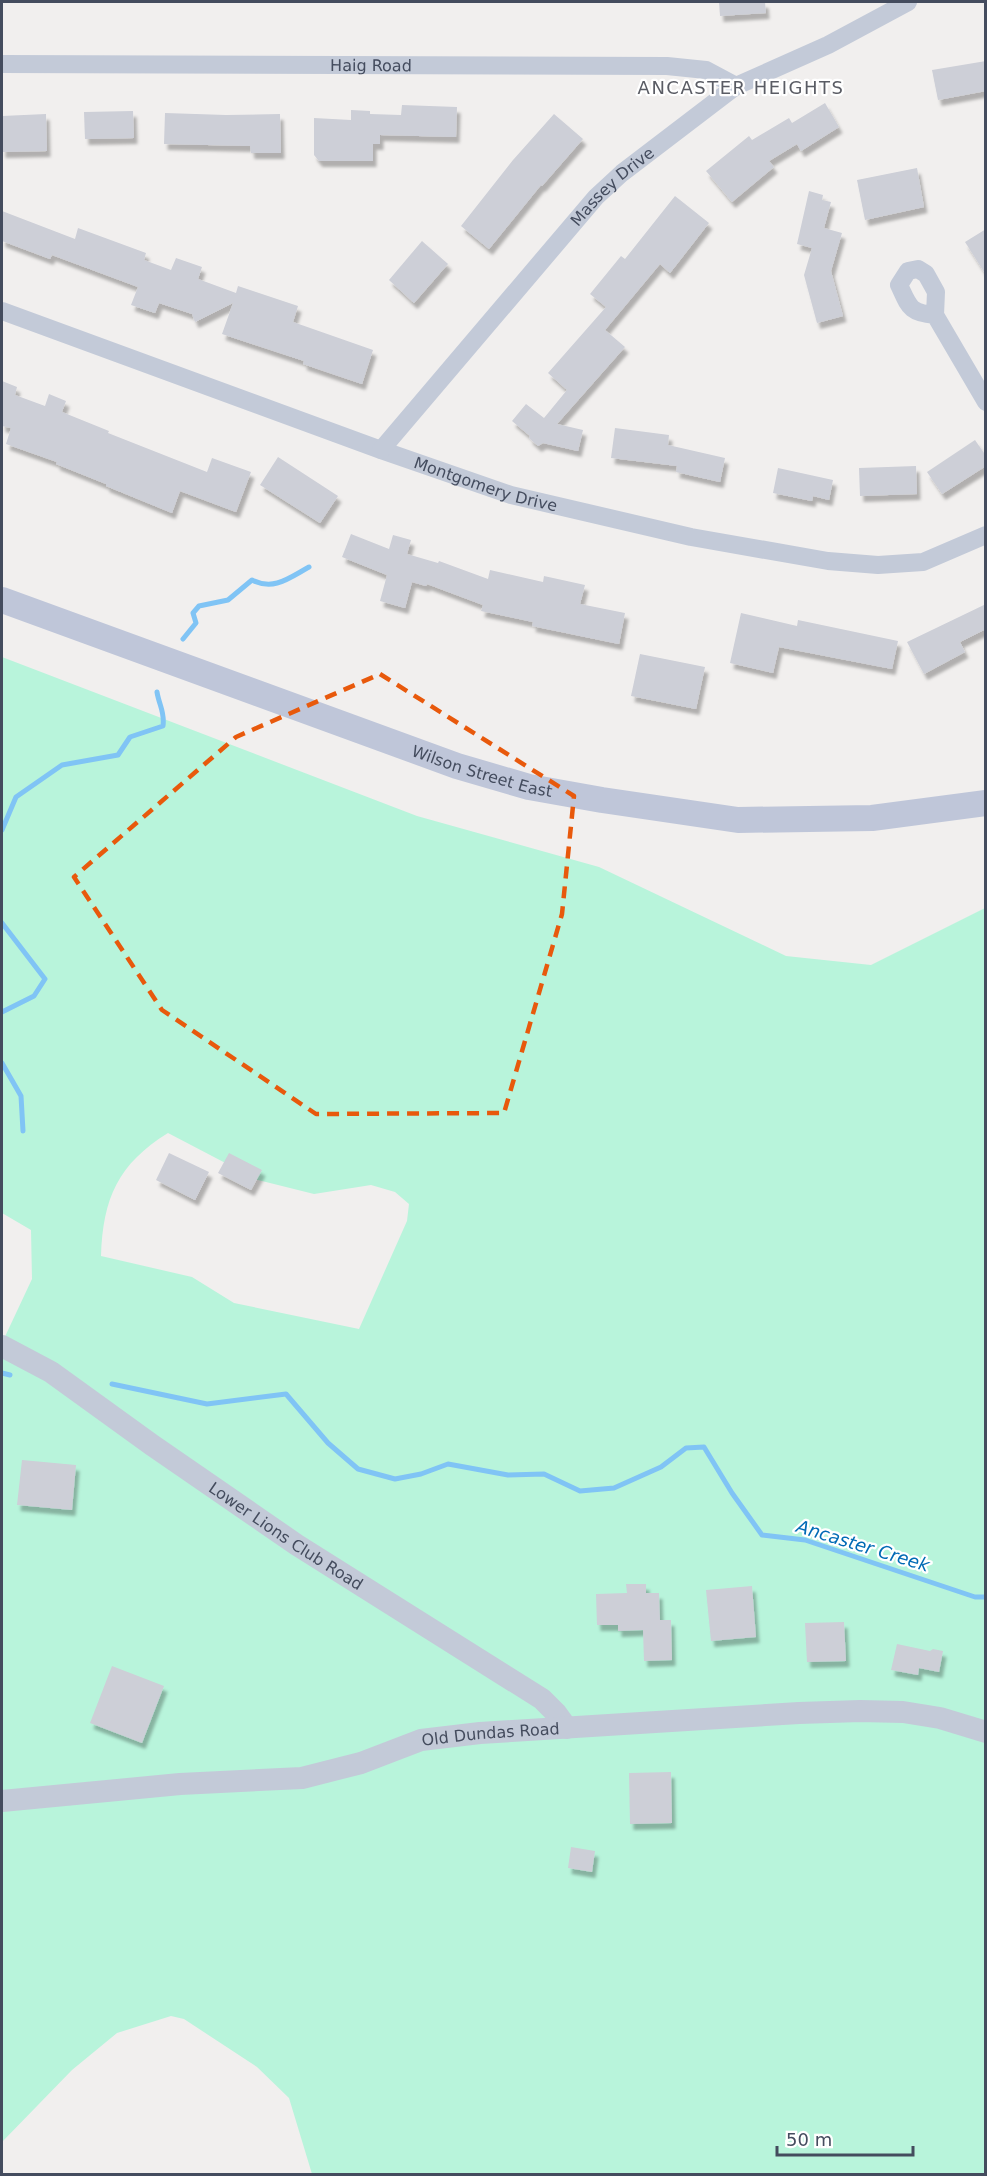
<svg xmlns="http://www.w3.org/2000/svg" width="987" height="2176" viewBox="0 0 987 2176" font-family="'DejaVu Sans',sans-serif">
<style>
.green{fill:#b8f4db;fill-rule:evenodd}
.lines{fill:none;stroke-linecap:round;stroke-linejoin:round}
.stream{stroke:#80c4f5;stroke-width:5}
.building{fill:#cdcfd7;filter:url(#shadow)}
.minor{stroke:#c3cad8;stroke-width:18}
.tertiary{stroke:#c3cad8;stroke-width:22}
.secondary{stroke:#bfc6d9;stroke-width:26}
.marked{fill:none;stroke:#e8590c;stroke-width:4.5;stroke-dasharray:12 8;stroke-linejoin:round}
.labels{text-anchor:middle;stroke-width:4.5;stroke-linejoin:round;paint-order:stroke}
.street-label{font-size:16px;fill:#444c5e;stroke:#fff}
.neighbourhood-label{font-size:18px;letter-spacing:1.5px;fill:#5a5c64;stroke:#fff}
.water-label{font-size:18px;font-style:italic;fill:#006ab5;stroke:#fff}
</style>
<defs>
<filter id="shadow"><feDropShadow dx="3.5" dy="6" stdDeviation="1.5" flood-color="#0004"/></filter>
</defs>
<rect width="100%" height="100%" fill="#f1efee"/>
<path class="green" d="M2 657 417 816 599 867 786 956 871 965 985 908V2174H312L289 2098 257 2067 184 2019 171 2016 117 2033 72 2070 2 2142V1343L32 1279 31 1230 2 1213ZM168 1133 258 1180 314 1194 371 1185 395 1192 409 1204 407 1221 359 1329 234 1303 192 1277 101 1256C103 1198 118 1164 168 1133Z"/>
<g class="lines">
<g class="stream">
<path d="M183 639 196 623 193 613 199 606 228 600 252 580C274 591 289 578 309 567"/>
<path d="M2 830 16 797 62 765 118 755 130 737 163 726C165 712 159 705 157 692"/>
<path d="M2 923 45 979 34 996 2 1012"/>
<path d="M2 1063 21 1096 23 1131"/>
<path d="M2 1373 10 1375"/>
<path d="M112 1384 207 1404 286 1394 328 1443 358 1469 395 1479 421 1474 448 1464 508 1475 544 1474 580 1491 614 1488 661 1467 686 1448 704 1447 732 1493 762 1535 805 1540 975 1597H986"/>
</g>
</g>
<g class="building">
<path d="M719 2H765L766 13 720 16Z"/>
<path d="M986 61V91L938 100 932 70Z"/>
<path d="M825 103 839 127 801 151 797 144 769 161 774 167 732 202 706 171 749 136 752 140 789 118 792 123Z"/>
<path d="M402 105 457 107 456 137 380 135V144H373V161H319L314 155V118L351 120V110L370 111V114L401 115Z"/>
<path d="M133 111 134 138 85 139 84 112Z"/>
<path d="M165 113 226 115 280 114 281 153H251L250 146 164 144Z"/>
<path d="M46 114 47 151 2 152V116Z"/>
<path d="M554 114 583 139 542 186 541 185 489 249 461 226 513 160Z"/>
<path d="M917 168 924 207 865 220 857 180Z"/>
<path d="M809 191 823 195 822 200 831 202 824 228 842 233 831 271 843 316 817 323 804 275 812 248 797 244Z"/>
<path d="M675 196 709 223 670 273 660 264 605 330 625 347 557 424 583 430 578 451 543 443 538 446 529 438 530 436 512 421 526 404 544 418 567 390 548 373 606 307 590 294 621 256 625 259Z"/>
<path d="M2 211 75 239 78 228 146 253 144 260 171 270 176 258 202 267 198 279 236 293 238 286 298 306 293 322 373 350 362 384 303 364 304 361 222 334 233 303 195 322 192 314 159 303 155 313 131 305 138 287 52 255 50 259 2 241Z"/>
<path d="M986 229V275L965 242Z"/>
<path d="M422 241 448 264 414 303 389 280Z"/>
<path d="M2 381 17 387 15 395 45 406 49 394 66 401 62 412 109 431 108 433 207 472 212 458 251 472 236 512 180 491 172 513 106 486V484L56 464 57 462 6 444 11 428 2 426Z"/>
<path d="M615 428 669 435 668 445 725 458 720 482 676 472 677 466 611 458Z"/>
<path d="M975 440 986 456V466L942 494 927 472Z"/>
<path d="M278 457 338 496 320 523 260 485Z"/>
<path d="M916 466 917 494 860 496 859 468Z"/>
<path d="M778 468 833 480 829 500 813 496 812 501 773 493Z"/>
<path d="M351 534 389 549 393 535 411 540 407 554 438 563 439 561 488 579 490 570 543 582 544 576 585 585 580 604 625 613 619 644 532 626 533 622 481 611 483 605 427 584 426 586 412 582 405 608 380 601 387 575 342 557Z"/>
<path d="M986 604V629L960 642 965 652 924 674 907 642Z"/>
<path d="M741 613 797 626 798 620 898 641 892 669 779 647 773 673 730 663Z"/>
<path d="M640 654 705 667 696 709 631 696Z"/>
<path d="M169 1153 209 1172 195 1200 156 1180Z"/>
<path d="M229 1153 262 1170 251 1190 218 1173Z"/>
<path d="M22 1460 76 1465 72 1510 17 1505Z"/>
<path d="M626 1584H646V1593H659L660 1620H671L672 1660 644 1661 643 1630 618 1631V1625H597L596 1594 627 1593Z"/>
<path d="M752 1586 756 1637 711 1641 706 1590Z"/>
<path d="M844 1622 846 1661 807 1662 805 1623Z"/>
<path d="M897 1644 930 1651 933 1649 943 1651 939 1672 919 1668 918 1675 891 1670Z"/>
<path d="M112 1666 164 1686 142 1743 90 1723Z"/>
<path d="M671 1772 672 1823 630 1824 629 1773Z"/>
<path d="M571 1847 595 1851 592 1872 568 1868Z"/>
</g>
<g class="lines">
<g class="minor">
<path id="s1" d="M2 64 667 66 706 70 736 86"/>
<path id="s2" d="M2 311 381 450 511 495 691 537 828 561 878 565 923 562 986 535"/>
<path d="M935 315C909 313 909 306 899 285L908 271 918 269 926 274 936 292 935 315 986 402"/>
<path id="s3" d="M381 450 596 197 622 173 736 86 828 45 908 2"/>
</g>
<g class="tertiary">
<path id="s4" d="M2 1346 51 1372 152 1445 297 1545 542 1699 556 1713 567 1728"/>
<path id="s5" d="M2 1801 180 1784 302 1778 361 1763 421 1740 480 1733 799 1713 860 1711 903 1712 940 1718 986 1732"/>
</g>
<path class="secondary" id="s6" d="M2 600 457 766 529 787 602 800 738 820 872 818 986 803"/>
</g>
<path class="marked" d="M380 674 574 796 562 914 504 1113 316 1114 162 1010 74 877 236 737Z"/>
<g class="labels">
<g class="street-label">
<text dy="6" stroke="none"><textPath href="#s1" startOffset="369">Haig Road</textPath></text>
<text dy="6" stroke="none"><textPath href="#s3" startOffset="351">Massey Drive</textPath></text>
<text dy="6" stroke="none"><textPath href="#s2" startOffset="514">Montgomery Drive</textPath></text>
<text dy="6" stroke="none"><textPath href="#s6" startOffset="510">Wilson Street East</textPath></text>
<text dy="6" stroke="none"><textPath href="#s4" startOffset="342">Lower Lions Club Road</textPath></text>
<text dy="6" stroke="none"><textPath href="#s5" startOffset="496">Old Dundas Road</textPath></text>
</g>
<g class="neighbourhood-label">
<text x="741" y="94">ANCASTER HEIGHTS</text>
</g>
<g class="water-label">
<text transform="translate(863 1546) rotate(17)" y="6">Ancaster Creek</text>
</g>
</g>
<rect width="987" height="2176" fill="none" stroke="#444c5e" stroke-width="6"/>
<path d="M777 2146v9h136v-9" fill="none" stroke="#444c5e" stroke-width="3"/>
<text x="786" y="2146" font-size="18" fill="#444c5e" stroke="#ffffff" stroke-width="4.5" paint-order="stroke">50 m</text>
</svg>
